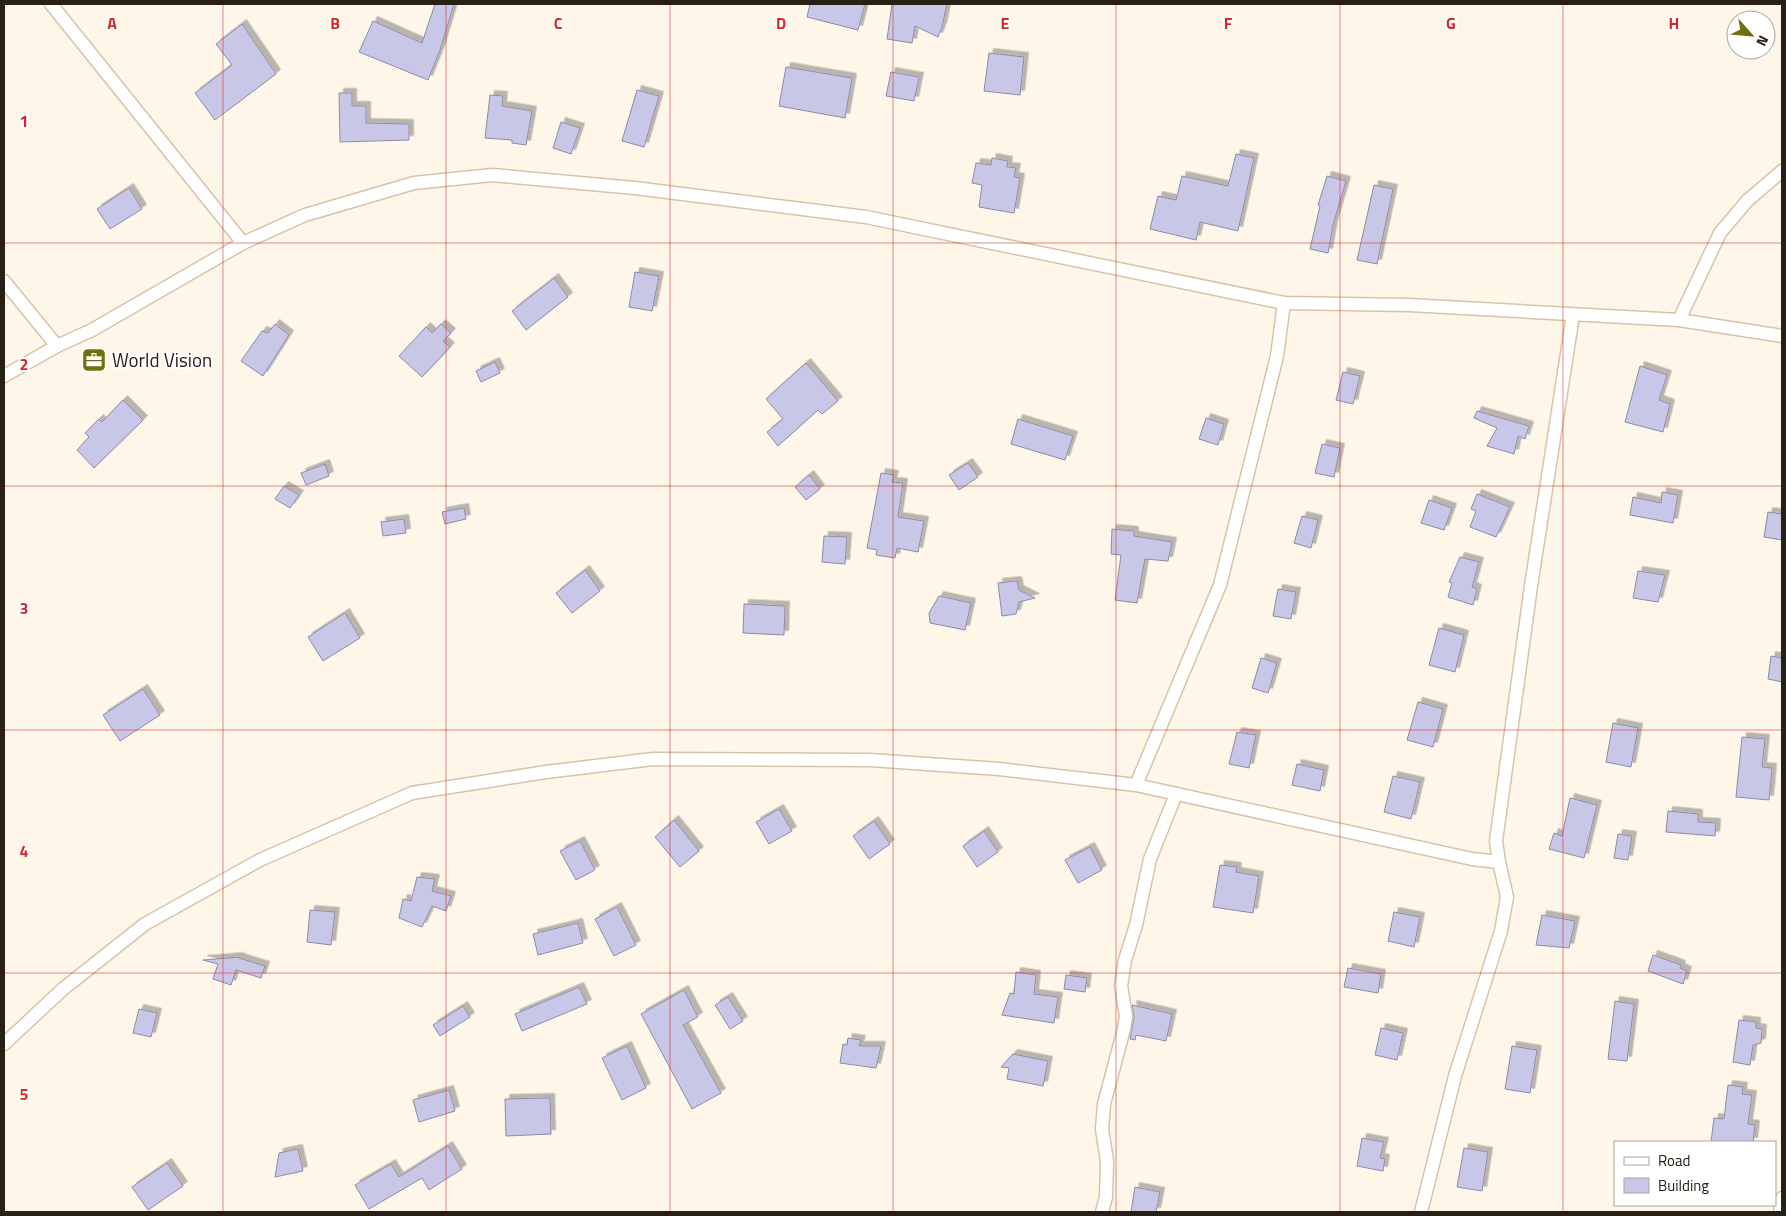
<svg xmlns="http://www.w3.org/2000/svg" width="1786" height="1216" viewBox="0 0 1786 1216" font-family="'Titillium Web',sans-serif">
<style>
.building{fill:#c9c7e7;stroke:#8c8aa8;filter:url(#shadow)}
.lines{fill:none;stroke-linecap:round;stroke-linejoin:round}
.minor-casing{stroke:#d9c3a8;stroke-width:15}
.minor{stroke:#fff;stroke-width:12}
.grid{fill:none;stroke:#d62828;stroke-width:1;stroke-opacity:0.55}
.labels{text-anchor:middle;stroke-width:4;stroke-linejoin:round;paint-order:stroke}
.poi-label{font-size:19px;fill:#282015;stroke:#fff;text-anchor:start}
.grid-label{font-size:16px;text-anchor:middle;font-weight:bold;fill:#d62828;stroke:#fff;stroke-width:4;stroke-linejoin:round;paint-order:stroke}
</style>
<defs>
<filter id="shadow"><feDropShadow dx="4.5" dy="-4.5" stdDeviation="0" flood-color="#0004"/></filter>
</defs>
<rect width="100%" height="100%" fill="#fff6ea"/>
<g class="building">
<path d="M435 4H454L440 50 428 80 359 52 373 21 422 43Z"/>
<path d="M810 4H865L858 30 807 17Z"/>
<path d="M892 4H947L942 27 938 37 915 26 912 43 887 39Z"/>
<path d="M242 24 276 74 215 120 195 93 232 65 216 44Z"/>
<path d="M989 53 1024 57 1020 95 984 91Z"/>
<path d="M786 67 852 78 845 118 779 106Z"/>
<path d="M891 72 919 77 914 101 886 96Z"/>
<path d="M637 90 659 96 644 147 622 141Z"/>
<path d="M339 93H352V106H366V123L409 124V140L340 142Z"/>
<path d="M490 95 503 96 502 106 532 111 526 145 512 143V140L485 138Z"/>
<path d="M561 122 580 128 571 154 553 148Z"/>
<path d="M1236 154 1254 158 1238 231 1200 222 1196 240 1150 229 1158 196 1176 200 1182 176 1228 186Z"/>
<path d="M992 158 1008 161 1007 167 1016 168 1014 177 1020 178 1014 213 979 207 982 185 972 183 976 163 991 165Z"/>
<path d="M1327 176 1346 181 1333 225 1328 253 1310 249 1320 206 1318 205Z"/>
<path d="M1374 185 1393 189 1377 264 1357 260Z"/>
<path d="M129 188 142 209 110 229 97 209Z"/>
<path d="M635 272 659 276 652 311 629 307Z"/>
<path d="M554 278 568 297 526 330 512 311Z"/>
<path d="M275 324 289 335 263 376 241 361 262 331 268 333Z"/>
<path d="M441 324 451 333 443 341 450 347 422 377 399 356 426 327 432 333Z"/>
<path d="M495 362 500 373 481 382 476 371Z"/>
<path d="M806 363 838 401 822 414 818 410 778 446 767 432 783 419 766 399Z"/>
<path d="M1640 366 1667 375 1659 400 1670 404 1663 432 1625 422Z"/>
<path d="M1343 372 1360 376 1353 404 1336 400Z"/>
<path d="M123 400 143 420 94 468 77 450 89 437 85 433 99 419 102 422Z"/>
<path d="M1477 411 1529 426 1525 439 1518 436 1514 454 1487 446 1497 428 1474 418Z"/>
<path d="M1206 418 1224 424 1218 445 1199 439Z"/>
<path d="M1018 419 1073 436 1065 460 1011 444Z"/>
<path d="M1322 444 1340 448 1334 477 1315 473Z"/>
<path d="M968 463 978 477 959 490 949 475Z"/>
<path d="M325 464 329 476 306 485 301 473Z"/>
<path d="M881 473 894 475 892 482 903 483 898 517 924 521 918 552 897 548 895 558 876 555 877 550 867 548Z"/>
<path d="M809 475 820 489 806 500 795 487Z"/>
<path d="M284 486 299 495 290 508 275 499Z"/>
<path d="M1662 492 1678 495 1673 523 1630 515 1633 497 1661 503Z"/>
<path d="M1477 494 1510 507 1496 537 1470 527 1476 511 1471 509Z"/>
<path d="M1429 500 1452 508 1444 530 1421 523Z"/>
<path d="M464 508 466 519 445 524 442 512Z"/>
<path d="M1768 512 1782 514V540L1764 537Z"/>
<path d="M1302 516 1318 520 1311 548 1294 543Z"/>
<path d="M404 519 406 533 383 536 381 522Z"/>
<path d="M1112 529 1134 531V536L1172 542 1168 561 1145 559 1137 603 1115 600 1121 555 1111 554Z"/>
<path d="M824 536 847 537 845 564 822 562Z"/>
<path d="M1460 557 1479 562 1472 587 1477 589 1473 605 1448 597 1452 583 1449 582Z"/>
<path d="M585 570 600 591 572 613 556 593Z"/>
<path d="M1638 571 1665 575 1658 602 1633 598Z"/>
<path d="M1017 581 1019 590 1035 598 1019 602 1016 614 1002 616 998 583Z"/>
<path d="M1278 589 1296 592 1291 619 1273 616Z"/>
<path d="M939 596 971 603 965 630 930 623 929 613Z"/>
<path d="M744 604 785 606 784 635 743 633Z"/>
<path d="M345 613 360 638 323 661 308 637Z"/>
<path d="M1439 628 1464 635 1455 672 1429 665Z"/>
<path d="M1771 656 1782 658V682L1768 679Z"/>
<path d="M1261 658 1277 663 1268 693 1252 688Z"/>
<path d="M143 689 160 715 120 741 103 715Z"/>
<path d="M1418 702 1443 709 1433 747 1407 740Z"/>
<path d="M1613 723 1638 728 1631 767 1606 762Z"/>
<path d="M1237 732 1256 735 1249 768 1229 764Z"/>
<path d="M1742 737 1765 739 1762 767 1772 768 1769 800 1736 797Z"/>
<path d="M1297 764 1324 770 1320 791 1292 785Z"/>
<path d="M1393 776 1420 782 1411 819 1384 812Z"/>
<path d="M1570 798 1597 805 1584 858 1549 849 1554 833 1562 836Z"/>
<path d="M779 809 792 831 769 844 756 822Z"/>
<path d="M1668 811 1698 814V822L1716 823 1715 836 1666 832Z"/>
<path d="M674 820 699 851 680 867 655 837Z"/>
<path d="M874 821 890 844 869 859 853 836Z"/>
<path d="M984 831 998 852 977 867 963 846Z"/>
<path d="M1618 834 1632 836 1628 860 1614 858Z"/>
<path d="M580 841 595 870 576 880 560 851Z"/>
<path d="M1090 847 1102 870 1078 883 1065 860Z"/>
<path d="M1220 865 1237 867 1236 872 1259 876 1253 913 1213 907Z"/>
<path d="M417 877 435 879 432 891 451 896 446 911 432 906 422 927 399 918 403 899 411 901Z"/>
<path d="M617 907 636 945 614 956 595 919Z"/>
<path d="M310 910 335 912 331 945 307 942Z"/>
<path d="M1394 912 1420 917 1414 947 1388 941Z"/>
<path d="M1542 915 1575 921 1569 948 1536 945Z"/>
<path d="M578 923 583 943 538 955 533 934Z"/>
<path d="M1653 955 1681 965 1680 968 1687 971 1683 984 1648 971Z"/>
<path d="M240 957 239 958 265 966 261 978 236 970 231 985 213 979 218 964 203 960Z"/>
<path d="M1348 968 1381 974 1378 993 1344 987Z"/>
<path d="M1016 972 1036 975 1034 994 1058 997 1054 1023 1002 1015 1010 993 1014 994Z"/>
<path d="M1066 975 1087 978 1085 992 1064 989Z"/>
<path d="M579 987 587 1004 522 1031 515 1014Z"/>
<path d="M684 990 698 1017 683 1025 721 1093 692 1109 641 1014Z"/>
<path d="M728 997 743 1021 730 1029 715 1005Z"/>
<path d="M1615 1001 1634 1004 1627 1061 1608 1059Z"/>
<path d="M1132 1005 1172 1014 1166 1041 1136 1035 1135 1040 1130 1039 1134 1017Z"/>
<path d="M463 1006 470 1017 440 1036 433 1025Z"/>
<path d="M139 1009 157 1013 151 1037 133 1033Z"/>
<path d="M1739 1020 1756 1022V1028L1762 1029 1761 1043 1753 1045 1750 1065 1733 1062Z"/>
<path d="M1381 1028 1403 1033 1397 1060 1375 1055Z"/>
<path d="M848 1038 861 1040 859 1046H881L876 1068 840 1063 843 1044 847 1045Z"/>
<path d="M627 1046 646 1088 622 1100 602 1058Z"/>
<path d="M1512 1046 1537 1050 1530 1093 1505 1089Z"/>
<path d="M1013 1054 1048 1061 1043 1086 1007 1079 1009 1068 1001 1067Z"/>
<path d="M1728 1085 1743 1087 1742 1094 1752 1095 1748 1124 1755 1125 1753 1142H1711L1714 1118 1724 1119Z"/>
<path d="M449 1090 455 1111 419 1122 413 1100Z"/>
<path d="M550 1098 551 1134 506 1136 505 1099Z"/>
<path d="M1362 1138 1384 1142 1380 1158 1385 1159 1383 1171 1357 1166Z"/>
<path d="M448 1146 462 1169 429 1190 422 1178 369 1209 355 1185 391 1164 399 1177Z"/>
<path d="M1464 1148 1488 1152 1482 1191 1457 1187Z"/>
<path d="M298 1149 303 1171 275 1177 279 1153Z"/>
<path d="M167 1163 183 1186 148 1210 132 1187Z"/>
<path d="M1135 1187 1160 1192 1156 1212H1131Z"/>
</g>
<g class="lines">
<defs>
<g id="minor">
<path d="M51 4 243 243"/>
<path d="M4 281 57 346"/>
<path d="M1679 320 1720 233 1747 201 1782 171"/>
<path d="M4 376 57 346 92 330 243 243 305 215 414 183 492 175 635 188 866 217 1284 303 1409 305 1679 320 1782 336"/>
<path d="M1136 785 1472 859 1499 862 1507 897 1501 931 1455 1076 1421 1212"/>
<path d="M1499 862 1496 841 1531 586 1573 315"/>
<path d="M4 1044 63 989 145 924 260 860 412 793 546 772 653 759 870 760 999 769 1136 785 1220 585 1277 356 1284 303"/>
<path d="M1102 1212 1106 1197 1107 1161 1102 1129 1104 1104 1124 1029 1126 1016 1121 986 1125 960 1136 925 1150 859 1176 794"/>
<path d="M1780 1212 1782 1198"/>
</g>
</defs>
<use href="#minor" class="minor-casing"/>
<use href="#minor" class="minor"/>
</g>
<path class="grid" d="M223 4V1212M446 4V1212M670 4V1212M893 4V1212M1116 4V1212M1340 4V1212M1563 4V1212M4 243H1782M4 486H1782M4 730H1782M4 973H1782"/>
<defs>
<symbol id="office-square" viewBox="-11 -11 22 22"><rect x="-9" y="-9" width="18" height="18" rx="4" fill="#726f10" stroke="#fff"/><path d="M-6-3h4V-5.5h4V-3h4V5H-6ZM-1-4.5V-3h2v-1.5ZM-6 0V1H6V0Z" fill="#fff"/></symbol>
</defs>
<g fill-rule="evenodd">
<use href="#office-square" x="80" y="346" width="28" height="28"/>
</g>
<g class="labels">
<g class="poi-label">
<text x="112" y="367">World Vision</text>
</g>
</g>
<g class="grid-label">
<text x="112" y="29">A</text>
<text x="335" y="29">B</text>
<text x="558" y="29">C</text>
<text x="781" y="29">D</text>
<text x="1005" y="29">E</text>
<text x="1228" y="29">F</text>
<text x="1451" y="29">G</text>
<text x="1674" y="29">H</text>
<text x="24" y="127">1</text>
<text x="24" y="370">2</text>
<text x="24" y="614">3</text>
<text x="24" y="857">4</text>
<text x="24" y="1100">5</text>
</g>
<rect width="1786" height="1216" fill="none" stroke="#282015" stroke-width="10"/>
<rect x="1614" y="1141" width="162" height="65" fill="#ffffff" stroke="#a9a6a1"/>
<rect x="1624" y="1157" width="25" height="8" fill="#ffffff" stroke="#a9a6a1"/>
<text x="1658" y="1166" font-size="15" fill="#282015">Road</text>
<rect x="1624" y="1178" width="25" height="15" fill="#c9c7e7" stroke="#a9a6a1"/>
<text x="1658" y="1191" font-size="15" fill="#282015">Building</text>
<g transform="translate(1751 35) rotate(117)"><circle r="24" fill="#ffffff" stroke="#a9a6a1"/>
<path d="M0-4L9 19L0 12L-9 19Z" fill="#726f10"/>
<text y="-8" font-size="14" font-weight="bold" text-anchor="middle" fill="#282015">N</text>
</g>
</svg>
